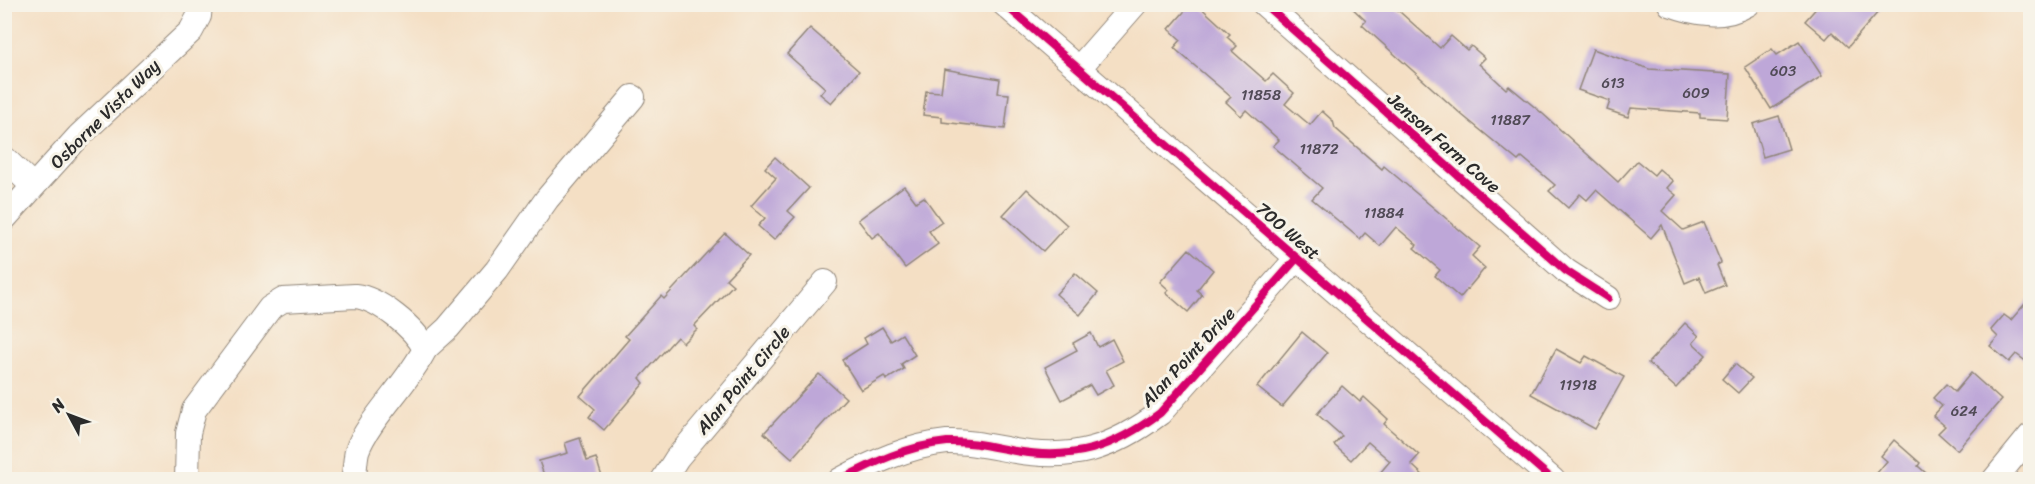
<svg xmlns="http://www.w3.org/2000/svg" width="2035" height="484" viewBox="0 0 2035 484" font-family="Sriracha,sans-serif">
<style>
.building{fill:#bea7d8}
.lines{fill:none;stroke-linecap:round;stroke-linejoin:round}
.minor-casing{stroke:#908578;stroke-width:26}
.minor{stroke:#fff;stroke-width:24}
.cycleway-casing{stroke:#f7f3e8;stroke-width:11}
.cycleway{stroke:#d6006c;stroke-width:8}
.labels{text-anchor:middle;stroke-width:6;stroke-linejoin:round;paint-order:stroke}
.number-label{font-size:15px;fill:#504a56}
.street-label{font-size:18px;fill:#2b2b2b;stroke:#f7f3e8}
</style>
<rect width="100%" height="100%" fill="#f7f3e8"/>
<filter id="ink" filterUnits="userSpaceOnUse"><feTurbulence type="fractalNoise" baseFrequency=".0167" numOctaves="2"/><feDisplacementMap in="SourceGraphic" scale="12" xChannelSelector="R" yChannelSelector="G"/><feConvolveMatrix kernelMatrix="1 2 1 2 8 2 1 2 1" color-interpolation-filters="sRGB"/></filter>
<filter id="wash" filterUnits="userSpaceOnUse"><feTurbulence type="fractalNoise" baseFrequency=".008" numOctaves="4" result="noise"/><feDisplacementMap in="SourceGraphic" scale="24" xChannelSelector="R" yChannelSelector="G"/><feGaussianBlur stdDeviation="1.35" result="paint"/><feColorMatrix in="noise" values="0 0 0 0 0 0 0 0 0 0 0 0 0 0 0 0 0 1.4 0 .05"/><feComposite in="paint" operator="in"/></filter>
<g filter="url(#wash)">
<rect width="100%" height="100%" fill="#f4dfc4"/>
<g id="blocks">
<g class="building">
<path d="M1191 4H1197L1230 34 1227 37 1237 46 1232 51 1266 81 1273 74 1294 93 1285 104 1310 125 1322 111 1333 121 1335 128 1382 169 1384 166 1480 247 1472 256 1485 268 1460 298 1435 276 1440 270 1414 248 1417 245 1396 227 1380 246 1365 233 1360 239 1312 199 1322 188 1273 146 1279 140 1246 110 1241 116 1226 102 1231 97 1174 48 1181 40 1169 29Z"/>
<path d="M1348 4H1391L1440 48 1451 36 1467 50 1471 46 1485 58 1479 64 1506 89 1509 86 1543 114 1618 182 1637 161 1654 175 1659 169 1673 181 1667 188 1676 195 1662 211 1683 230 1704 222 1721 263 1717 265 1725 285 1706 293 1699 277 1685 283 1662 225 1651 238 1596 190 1587 200 1580 194 1568 208 1549 191 1555 185 1522 157 1518 161 1462 115 1362 25 1366 21Z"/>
<path d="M1820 4H1885L1848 47 1832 32 1826 39 1805 21Z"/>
<path d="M810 28 859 71 831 103 820 94 825 88 787 54Z"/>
<path d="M1799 41 1822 76 1771 109 1745 67 1772 49 1777 55Z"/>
<path d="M1593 49 1649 69 1730 74 1727 119 1700 117V113L1631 108 1628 117 1607 110 1610 101 1578 90Z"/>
<path d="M944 69 1000 79 998 93 1009 94 1005 129 942 122V117L923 115 926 91 941 92Z"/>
<path d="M1779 116 1789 149 1763 157 1753 124Z"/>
<path d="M775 157 809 188 788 211 795 217 774 240 758 226 765 218 751 206 776 178 765 168Z"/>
<path d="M904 186 916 202 924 197 942 222 929 231 938 244 905 268 879 233 872 238 858 220Z"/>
<path d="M1027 189 1067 225 1043 251 1003 215Z"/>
<path d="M725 233 749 255 726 279 733 285 694 326 697 329 683 343 677 337 640 378 644 383 604 430 589 417 595 409 580 396 629 339 625 336 661 296 664 299Z"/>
<path d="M1189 249 1213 270 1197 290 1202 295 1188 312 1166 293 1169 290 1160 282Z"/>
<path d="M1075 273 1098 293 1080 315 1056 294Z"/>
<path d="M2031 297V365L2016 354 2009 362 1990 346 1998 337 1991 330 2004 315 2011 320Z"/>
<path d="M1685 323 1699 336 1693 343 1706 355 1676 388 1648 363Z"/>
<path d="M882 327 891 341 902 334 915 355 901 364 904 369 886 380 884 376 861 390 842 360 867 344 864 338Z"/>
<path d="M1302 332 1327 353 1282 407 1257 387Z"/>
<path d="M1091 333 1098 347 1112 339 1123 361 1106 370 1114 385 1096 395 1090 385 1062 400 1045 367 1077 350 1073 343Z"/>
<path d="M1556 349 1581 363 1586 356 1624 377 1595 429 1531 394Z"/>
<path d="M1735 364 1752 378 1738 393 1722 379Z"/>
<path d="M1971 373 2001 400 1957 450 1938 433 1945 426 1933 416 1942 406 1933 398 1946 384 1955 392Z"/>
<path d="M819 374 846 398 792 458 764 433Z"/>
<path d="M1342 386 1360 402 1364 397 1388 419 1384 424 1419 455 1411 464 1428 480H1374L1390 461 1368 442 1351 460 1334 445 1342 436 1317 414Z"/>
<path d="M580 438 587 461 596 458 603 480H555L554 476 545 478 539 461 568 453 565 443Z"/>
<path d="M1894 440 1920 463 1918 466 1934 480H1871L1887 461 1881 456Z"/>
</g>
</g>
</g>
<g filter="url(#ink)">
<use href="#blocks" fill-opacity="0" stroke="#908578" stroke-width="1.5"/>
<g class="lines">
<defs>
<g id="minor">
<path d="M1004 4 1553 480"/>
<path d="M1264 4 1566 271 1608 298"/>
<path d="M1670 4C1697 14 1723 19 1748 4"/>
<path d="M1079 68 1135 4"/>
<path d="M4 158 33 186"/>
<path d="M4 219 79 136 191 31 199 16 200 4"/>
<path d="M425 349 448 328 497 270 547 199 633 97"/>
<path d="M187 480 188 433 194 410 270 308 283 300 355 296C378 298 415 328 425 349 409 382 367 421 357 451 355 460 355 471 353 480"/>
<path d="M663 480 677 458 825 282"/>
<path d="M840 480C874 462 908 446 947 442 970 441 993 447 1015 451 1074 461 1113 448 1160 413L1297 258"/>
<path d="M1994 480 2030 436"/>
</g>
</defs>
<use href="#minor" class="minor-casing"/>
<use href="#minor" class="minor"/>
<defs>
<g id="cycleway">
<path d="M1004 4 1553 480"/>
<path d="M1264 4 1566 271 1608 298"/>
<path d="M840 480C874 462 908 446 947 442 970 441 993 447 1015 451 1074 461 1113 448 1160 413L1297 258"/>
</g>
</defs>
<use href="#cycleway" class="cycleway-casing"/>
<use href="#cycleway" class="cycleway"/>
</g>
</g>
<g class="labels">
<g class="number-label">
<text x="1783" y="76">603</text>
<text x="1613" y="88">613</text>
<text x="1696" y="98">609</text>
<text x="1261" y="100">11858</text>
<text x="1510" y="125">11887</text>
<text x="1319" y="154">11872</text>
<text x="1384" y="218">11884</text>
<text x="1578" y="390">11918</text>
<text x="1964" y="416">624</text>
</g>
<g class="street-label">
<text transform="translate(105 114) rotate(-45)" y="6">Osborne Vista Way</text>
<text transform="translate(1444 143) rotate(41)" y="6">Jenson Farm Cove</text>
<text transform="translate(1288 231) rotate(41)" y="6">700 West</text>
<text transform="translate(1188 357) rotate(-47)" y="6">Alan Point Drive</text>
<text transform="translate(743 380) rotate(-50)" y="6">Alan Point Circle</text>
</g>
</g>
<rect width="2035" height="484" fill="none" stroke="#f7f3e8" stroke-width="24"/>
<g transform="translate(69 415) rotate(311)" stroke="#f7f3e8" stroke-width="4.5" paint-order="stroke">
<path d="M0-4.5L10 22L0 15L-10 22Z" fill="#2b2b2b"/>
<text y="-9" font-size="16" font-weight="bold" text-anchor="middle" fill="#2b2b2b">N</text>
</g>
</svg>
